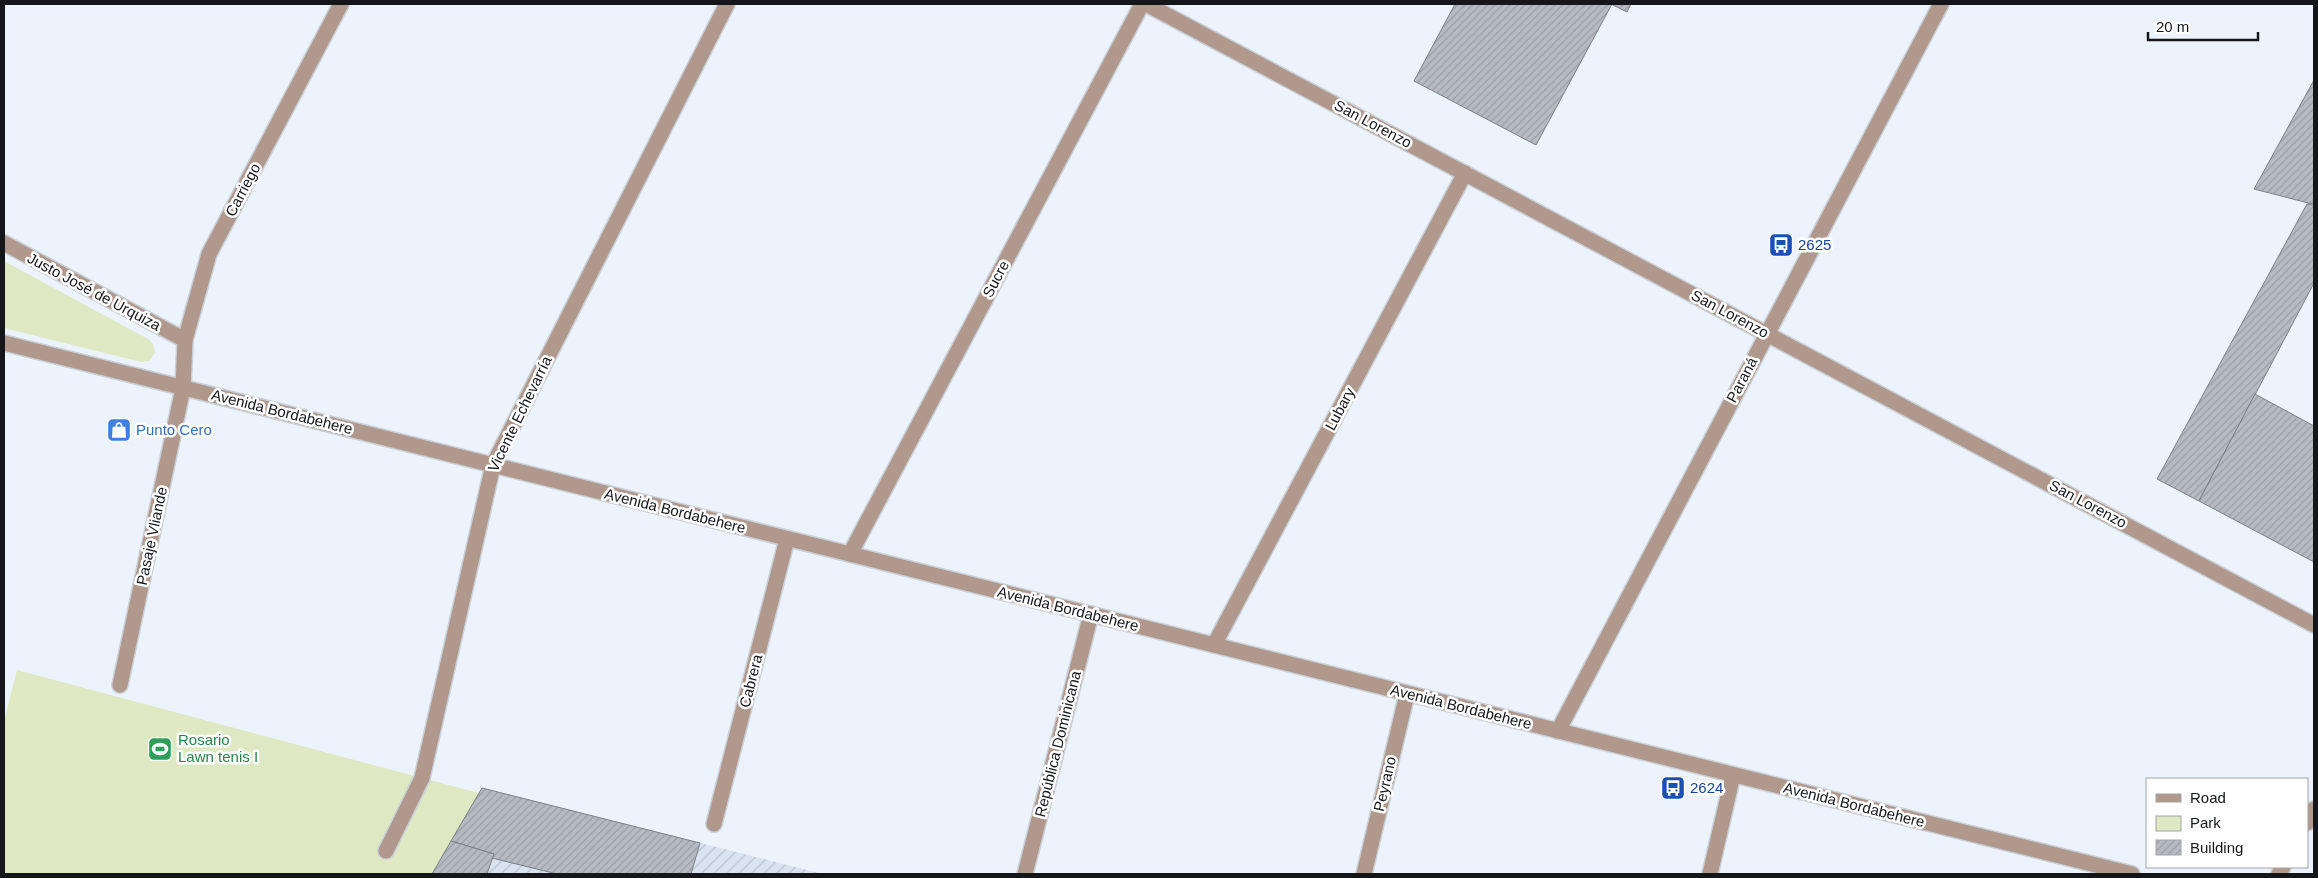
<svg xmlns="http://www.w3.org/2000/svg" width="2318" height="878" viewBox="0 0 2318 878" font-family="Helvetica,sans-serif">
<style>
.industrial{fill:url(#industrial-furrows)}
.green{fill:#dee9c3}
.building{fill:url(#building-hatch);stroke:#7c8189}
.lines{fill:none;stroke-linecap:round;stroke-linejoin:round}
.lane-casing{stroke:#cad0d8;stroke-width:18}
.street-casing{stroke:#cad0d8;stroke-width:18}
.lane{stroke:#b0998c;stroke-width:15}
.street{stroke:#b0998c;stroke-width:15}
.labels{text-anchor:middle;stroke-width:5;stroke-linejoin:round;paint-order:stroke}
.street-label{font-size:15px;fill:#141619;stroke:#fff}
.transit-label{font-size:15px;fill:#164399;stroke:#fff;text-anchor:start}
.shop-label{font-size:15px;fill:#366cbe;stroke:#fff;text-anchor:start}
.leisure-label{font-size:15px;fill:#27864d;stroke:#fff;text-anchor:start}
</style>
<defs>
<pattern id="industrial-furrows" width="10" height="10" patternUnits="userSpaceOnUse" patternTransform="scale(1.25)"><rect width="10" height="10" fill="#dae3f2"/><path d="M-1 1l2-2M0 10L10 0M9 11l2-2" fill="none" stroke="#bac2cf"/></pattern>
<pattern id="building-hatch" width="6" height="6" patternUnits="userSpaceOnUse" patternTransform="scale(1.25)"><rect width="6" height="6" fill="#b5bac3"/><path d="M-1 1l2-2M0 6l6-6M5 7l2-2" fill="none" stroke="#9b9fa7"/></pattern>
</defs>
<rect width="100%" height="100%" fill="#edf3fc"/>
<path class="industrial" d="M482 788 823 874H432Z"/>
<g class="green">
<path d="M4 261 148 339 153 344 155 353 149 361 141 362 4 328Z"/>
<path d="M17 670 422 778 479 793 432 874H4V721Z"/>
</g>
<g class="building">
<path d="M1455 4H1612L1536 145 1414 81Z"/>
<path d="M1611 4H1631L1627 12Z"/>
<path d="M2314 80V201L2312 204 2254 189Z"/>
<path d="M2307 204 2314 205V283L2199 501 2157 479Z"/>
<path d="M2255 394 2314 426V562L2199 501Z"/>
<path d="M482 788 700 843 691 874H557L492 858 494 854 451 841Z"/>
<path d="M451 841 494 854 487 874H432Z"/>
</g>
<g class="lines">
<defs>
<path id="lane" d="M386 851 422 778"/>
<g id="street">
<path d="M1146 4 2314 625"/>
<path d="M4 243 185 340"/>
<path d="M4 343 2132 874"/>
<path d="M850 554 1142 4"/>
<path d="M1214 645 1465 173"/>
<path d="M120 685 183 388 185 340 209 254 341 4"/>
<path d="M1558 731 1941 4"/>
<path d="M422 778 493 465 727 4"/>
<path d="M2307 823 2314 809"/>
<path d="M714 824 787 539"/>
<path d="M1025 874 1091 614"/>
<path d="M1364 874 1407 694"/>
<path d="M1710 874 1733 775"/>
<path d="M2279 874 2283 867"/>
</g>
</defs>
<use href="#lane" class="lane-casing"/>
<use href="#street" class="street-casing"/>
<use href="#lane" class="lane"/>
<use href="#street" class="street"/>
</g>
<defs>
<symbol id="bus-square" viewBox="-11 -11 22 22"><rect x="-9" y="-9" width="18" height="18" rx="4" fill="#1a4fb4" stroke="#fff"/><path d="M-5-6H5V4H4V6H2V4H-2V6H-4V4H-5ZM-3.5-4V0h7V-4ZM-3.5 1.2v1.5H-2V1.2ZM2 1.2v1.5H3.5V1.2Z" fill="#fff"/></symbol>
<symbol id="shop-square" viewBox="-11 -11 22 22"><rect x="-9" y="-9" width="18" height="18" rx="4" fill="#3f7fe0" stroke="#fff"/><path d="M-5-2.5h2.3a2.7 3.5 0 0 1 5.4 0H5L5.5 6h-11ZM-1.5-2.5h3a1.5 2.3 0 0 0-3 0Z" fill="#fff"/></symbol>
<symbol id="stadium-square" viewBox="-11 -11 22 22"><rect x="-9" y="-9" width="18" height="18" rx="4" fill="#2e9e5b" stroke="#fff"/><path d="M0-5a6.5 5 0 1 0 0 10a6.5 5 0 1 0 0-10ZM-3.5-1.8h7v3.6h-7Z" fill="#fff"/></symbol>
</defs>
<g fill-rule="evenodd">
<use href="#bus-square" x="1767" y="231" width="28" height="28"/>
<use href="#shop-square" x="105" y="416" width="28" height="28"/>
<use href="#stadium-square" x="146" y="735" width="28" height="28"/>
<use href="#bus-square" x="1659" y="774" width="28" height="28"/>
</g>
<g class="labels">
<g class="street-label">
<text transform="translate(1373 124) rotate(28)" y="5">San Lorenzo</text>
<text transform="translate(243 190) rotate(-62)" y="5">Carriego</text>
<text transform="translate(996 279) rotate(-62)" y="5">Sucre</text>
<text transform="translate(94 292) rotate(28)" y="5">Justo José de Urquiza</text>
<text transform="translate(1730 314) rotate(28)" y="5">San Lorenzo</text>
<text transform="translate(1742 380) rotate(-62)" y="5">Paraná</text>
<text transform="translate(1340 409) rotate(-62)" y="5">Lubary</text>
<text transform="translate(282 412) rotate(14)" y="5">Avenida Bordabehere</text>
<text transform="translate(520 414) rotate(-64)" y="5">Vicente Echevarría</text>
<text transform="translate(2088 504) rotate(28)" y="5">San Lorenzo</text>
<text transform="translate(675 511) rotate(14)" y="5">Avenida Bordabehere</text>
<text transform="translate(152 536) rotate(-78)" y="5">Pasaje Vliande</text>
<text transform="translate(1068 609) rotate(14)" y="5">Avenida Bordabehere</text>
<text transform="translate(751 681) rotate(-76)" y="5">Cabrera</text>
<text transform="translate(1461 707) rotate(14)" y="5">Avenida Bordabehere</text>
<text transform="translate(1058 744) rotate(-76)" y="5">República Dominicana</text>
<text transform="translate(1385 784) rotate(-77)" y="5">Peyrano</text>
<text transform="translate(1854 805) rotate(14)" y="5">Avenida Bordabehere</text>
</g>
<g class="transit-label">
<text x="1798" y="250">2625</text>
<text x="1690" y="793">2624</text>
</g>
<g class="shop-label">
<text x="136" y="435">Punto Cero</text>
</g>
<g class="leisure-label">
<text x="178" y="745">Rosario<tspan x="178" dy="17">Lawn tenis I</tspan></text>
</g>
</g>
<rect width="2318" height="878" fill="none" stroke="#141619" stroke-width="10"/>
<rect x="2146" y="778" width="162" height="90" fill="#ffffff" stroke="#a1a2a3"/>
<rect x="2156" y="794" width="25" height="8" fill="#b0998c" stroke="#a1a2a3"/>
<text x="2190" y="803" font-size="15" fill="#141619">Road</text>
<rect x="2156" y="816" width="25" height="15" fill="#dee9c3" stroke="#a1a2a3"/>
<text x="2190" y="828" font-size="15" fill="#141619">Park</text>
<rect x="2156" y="840" width="25" height="15" fill="url(#building-hatch)" stroke="#a1a2a3"/>
<text x="2190" y="853" font-size="15" fill="#141619">Building</text>
<path d="M2148 32v8h110v-8" fill="none" stroke="#141619" stroke-width="2.5"/>
<text x="2156" y="32" font-size="15" fill="#141619" stroke="#ffffff" stroke-width="4" paint-order="stroke">20 m</text>
</svg>
